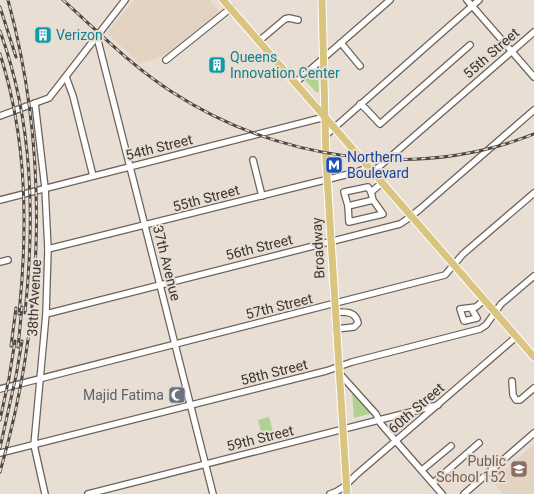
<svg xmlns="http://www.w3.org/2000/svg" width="534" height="494" viewBox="0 0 534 494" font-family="Roboto,sans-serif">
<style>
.built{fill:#e2d3c3}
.green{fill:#aed391}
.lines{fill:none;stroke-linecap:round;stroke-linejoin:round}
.minor-casing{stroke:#6b635a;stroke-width:8}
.major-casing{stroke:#fff;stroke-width:9}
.minor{stroke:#fff;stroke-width:5.5}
.major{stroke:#d9c580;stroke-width:7}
.rail-casing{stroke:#4e4945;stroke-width:3}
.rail{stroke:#e8ded4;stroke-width:1.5;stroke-dasharray:4.5;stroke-linecap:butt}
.labels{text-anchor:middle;stroke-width:4;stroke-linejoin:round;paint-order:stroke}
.culture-label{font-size:14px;fill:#0d838f;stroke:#e8ded4;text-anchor:start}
.street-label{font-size:14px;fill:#383430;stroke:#e8ded4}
.transit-label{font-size:14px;fill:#164399;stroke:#e8ded4;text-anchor:start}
.worship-label{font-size:14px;fill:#5b616d;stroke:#e8ded4;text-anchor:end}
.education-label{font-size:14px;fill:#785e54;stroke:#e8ded4;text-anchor:end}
</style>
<rect width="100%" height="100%" fill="#e8ded4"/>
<g class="built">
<path d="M134 0H210L220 13 177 51 140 64 107 33Z"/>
<path d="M534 444V494H503L492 481Z"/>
</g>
<g class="green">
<path d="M316 70 318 72 319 92H316L305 80Z"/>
<path d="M352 390 372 413 354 418Z"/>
<path d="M269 417 275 440 264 443 258 420Z"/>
</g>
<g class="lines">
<defs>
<g id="minor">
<path d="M467 0 534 77"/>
<path d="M97 37 213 494"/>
<path d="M259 41 285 19 289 18 298 20"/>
<path d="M341 43 360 66"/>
<path d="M166 60 231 8"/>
<path d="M66 77 73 96 93 176"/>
<path d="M295 83 390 0"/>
<path d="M35 103 45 188 48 249 46 314 34 445 45 494"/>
<path d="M360 104 365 108 380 124 470 45"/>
<path d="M0 116 49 98 125 0"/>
<path d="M326 135 479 0"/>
<path d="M253 160 262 196"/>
<path d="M373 172 534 32"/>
<path d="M0 200 325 117"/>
<path d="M373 200 348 206 349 222 383 214 373 200 371 192 382 183"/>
<path d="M348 206 344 192 368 187 371 192"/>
<path d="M48 249 357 172 369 167"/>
<path d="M0 262 8 260"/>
<path d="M471 308 477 318 464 321 460 309 476 307 484 300"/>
<path d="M335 312C345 312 356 311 358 323L354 327 336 329"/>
<path d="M46 314 400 224 406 220 420 209 534 110"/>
<path d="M340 374 376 414 381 424 442 494"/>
<path d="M512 381 513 395 516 400H520L534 388"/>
<path d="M0 389 445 275 463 254 534 193"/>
<path d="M0 453 326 371 352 362 480 329 486 325 501 304 534 276"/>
<path d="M422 470 451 446"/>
<path d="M433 483 479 443"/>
<path d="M88 494 438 405"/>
<path d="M330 494C341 491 348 483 356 475L516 337"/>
<path d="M464 494 534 433"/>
</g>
<g id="major">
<path d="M223 0 534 357"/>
<path d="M322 0 326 160 347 494"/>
</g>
</defs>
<use href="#minor" class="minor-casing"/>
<use href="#major" class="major-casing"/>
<use href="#minor" class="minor"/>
<use href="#major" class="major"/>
<defs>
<g id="rail">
<path d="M63 0C98 32 132 66 172 92 277 160 416 181 534 134"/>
<path d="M0 7 16 57"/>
<path d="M0 31C33 121 35 218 25 313"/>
<path d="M0 54C27 138 28 226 19 314"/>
<path d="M11 346 16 308"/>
<path d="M18 347 22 307"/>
<path d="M0 420 9 378 15 341"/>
<path d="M0 448 16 376 22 341"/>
<path d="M0 472C44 319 50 154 8 0"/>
</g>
</defs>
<use href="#rail" class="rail-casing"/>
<use href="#rail" class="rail"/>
</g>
<defs>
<symbol id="building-square" viewBox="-11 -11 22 22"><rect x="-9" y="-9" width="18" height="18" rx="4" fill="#0f9aa8" stroke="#e8ded4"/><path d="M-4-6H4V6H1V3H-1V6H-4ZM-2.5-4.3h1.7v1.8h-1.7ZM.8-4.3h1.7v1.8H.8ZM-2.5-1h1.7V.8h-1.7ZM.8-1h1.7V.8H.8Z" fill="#fff"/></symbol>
<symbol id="metro-square" viewBox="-11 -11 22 22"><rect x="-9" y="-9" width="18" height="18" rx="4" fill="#1a4fb4" stroke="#e8ded4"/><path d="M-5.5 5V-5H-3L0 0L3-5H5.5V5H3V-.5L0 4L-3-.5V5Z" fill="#fff"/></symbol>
<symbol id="mosque-square" viewBox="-11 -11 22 22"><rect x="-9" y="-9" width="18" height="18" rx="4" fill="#6b7280" stroke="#e8ded4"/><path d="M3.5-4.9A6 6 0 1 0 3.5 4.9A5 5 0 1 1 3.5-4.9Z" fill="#fff"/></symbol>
<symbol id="school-square" viewBox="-11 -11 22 22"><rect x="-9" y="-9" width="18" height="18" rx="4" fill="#8d6e63" stroke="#e8ded4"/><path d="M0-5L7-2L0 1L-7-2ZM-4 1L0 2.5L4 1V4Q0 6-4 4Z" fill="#fff"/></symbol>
</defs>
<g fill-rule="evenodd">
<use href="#building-square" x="33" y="25" width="20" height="20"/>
<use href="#building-square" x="207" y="55" width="20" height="20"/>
<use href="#metro-square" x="324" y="155" width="20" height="20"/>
<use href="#mosque-square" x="167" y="385" width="20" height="20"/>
<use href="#school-square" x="509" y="459" width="20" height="20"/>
</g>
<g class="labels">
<g class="culture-label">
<text x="56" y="40">Verizon</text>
<text x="230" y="62">Queens<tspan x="230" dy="16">Innovation Center</tspan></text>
</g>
<g class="street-label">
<text transform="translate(491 53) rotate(-41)" y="5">55th Street</text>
<text transform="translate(159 147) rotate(-14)" y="5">54th Street</text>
<text transform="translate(206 198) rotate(-15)" y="5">55th Street</text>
<text transform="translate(259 247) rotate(-14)" y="5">56th Street</text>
<text transform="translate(318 248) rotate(-93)" y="5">Broadway</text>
<text transform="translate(167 263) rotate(76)" y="5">37th Avenue</text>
<text transform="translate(34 298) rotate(-87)" y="5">38th Avenue</text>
<text transform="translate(279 306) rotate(-14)" y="5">57th Street</text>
<text transform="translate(274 372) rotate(-14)" y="5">58th Street</text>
<text transform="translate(416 408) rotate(-41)" y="5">60th Street</text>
<text transform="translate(260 438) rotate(-14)" y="5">59th Street</text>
</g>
<g class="transit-label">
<text x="347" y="162">Northern<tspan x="347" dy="16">Boulevard</tspan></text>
</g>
<g class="worship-label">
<text x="164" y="400">Majid Fatima</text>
</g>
<g class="education-label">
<text x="506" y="466">Public<tspan x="506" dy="16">School 152</tspan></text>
</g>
</g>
</svg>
